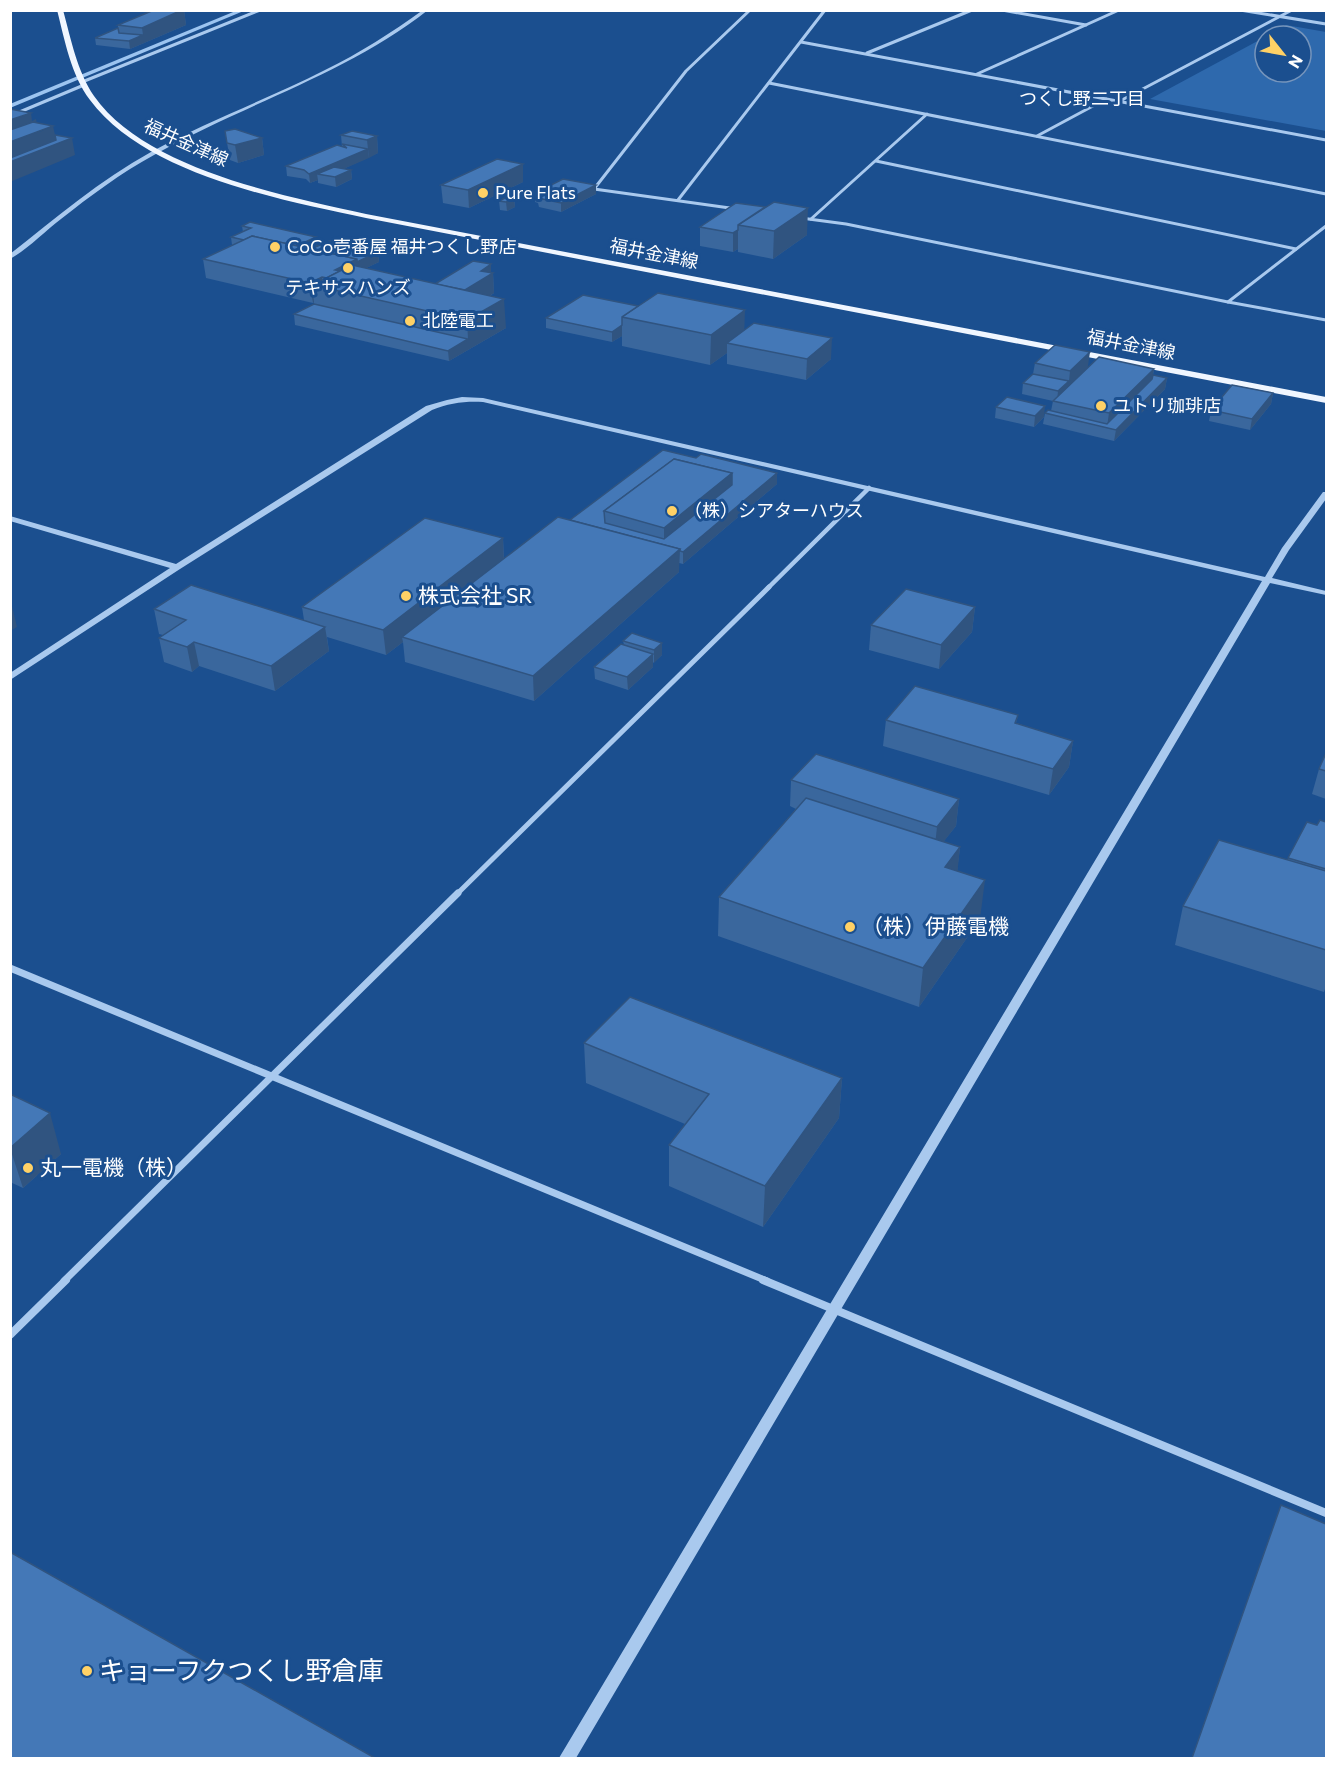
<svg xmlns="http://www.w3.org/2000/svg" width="1337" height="1769" viewBox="0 0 1337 1769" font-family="Commissioner,'Noto Sans JP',sans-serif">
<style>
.green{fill:#2e69ad}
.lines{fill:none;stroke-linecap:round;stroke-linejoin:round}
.stream{fill:#9cc4f0;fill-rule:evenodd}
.minor-far4{stroke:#a9c9ee;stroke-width:3}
.minor-far3{stroke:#a9c9ee;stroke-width:4.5}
.minor-far2{stroke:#a9c9ee;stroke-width:5}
.minor-far1{stroke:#a9c9ee;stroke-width:7}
.minor{stroke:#a9c9ee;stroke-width:8}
.tertiary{fill:#a9c9ee;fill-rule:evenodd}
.primary{fill:#f0f6ff;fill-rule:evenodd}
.wall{fill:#3a679d}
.shaded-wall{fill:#305480}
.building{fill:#4478b7;stroke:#305480;stroke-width:1.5;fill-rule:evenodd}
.poi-dot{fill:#ffd166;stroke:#1b4f8f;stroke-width:2}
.labels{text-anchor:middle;stroke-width:6;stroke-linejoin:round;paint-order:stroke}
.far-neighbourhood-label{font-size:18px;fill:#fff;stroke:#1b4f8f}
.far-street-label{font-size:18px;fill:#fff;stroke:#1b4f8f}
.far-poi-label{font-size:18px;fill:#fff;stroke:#1b4f8f;text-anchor:start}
.poi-label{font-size:21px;fill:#fff;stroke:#1b4f8f;text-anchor:start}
.near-poi-label{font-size:26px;fill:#fff;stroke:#1b4f8f;text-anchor:start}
</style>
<rect width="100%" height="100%" fill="#1b4f8f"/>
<path class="green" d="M1286 25 1326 32V131L1150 99 1265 37V72H1301V36H1266Z"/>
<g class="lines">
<path class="stream" d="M238 10H246L10 108V104Z"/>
<g class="minor-far4">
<path d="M1002 10 1086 25"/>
<path d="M1240 10 1326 24"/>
<path d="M801 42 1326 140"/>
<path d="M867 53 972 10"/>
<path d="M977 74 1119 10"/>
<path d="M82 82 260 10"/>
<path d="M769 83 1326 194"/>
<path d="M1120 101 1292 10"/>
<path d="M10 116 84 85"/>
<path d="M1037 136 1106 99"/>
<path d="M876 161 1296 249"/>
<path d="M678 200 825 10"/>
<path d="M737 209 594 189 686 71 750 10"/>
<path d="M801 218 846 224 1228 302 1326 226"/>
<path d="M811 219 927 114"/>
<path d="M1228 302 1326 320"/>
</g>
<path class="minor-far3" d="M768 588 869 488"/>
<path class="minor-far2" d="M457 894 769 587"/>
<g class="minor-far1">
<path d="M10 968 767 1281"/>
<path d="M64 1281 458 893"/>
</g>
<g class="minor">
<path d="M763 1280 1326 1513"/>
<path d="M10 1335 66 1280"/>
</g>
<g class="tertiary">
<path d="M423 10H428C345 75 244 104 154 155 121 173 90 196 61 219 44 232 28 249 10 259V254C56 218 100 180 151 152 207 121 268 99 325 70 360 53 391 33 423 10Z"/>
<path d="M462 397 483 398 1265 577 1282 548 1323 492H1326V499L1289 550 1272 578 1326 591V595L1270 583 576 1758H559L1262 581 483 402C465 401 449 403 432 410L180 569 10 680V673L170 568 10 521V516L176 564 426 406 447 400Z"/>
</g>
<path class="primary" d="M57 10H63C71 39 77 71 94 96 145 169 284 196 366 214L1326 397V403L366 218C280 200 145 174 90 100 71 75 65 41 57 10Z"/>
</g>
<g class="wall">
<path d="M154 10H184L186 25 130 49 96 45 95 38 118 28V25Z"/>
<path d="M225 131 262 138 264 155 238 163 230 160Z"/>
<path d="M341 135 377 136 378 153 343 169 351 170 352 179 336 187 318 183V180L310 183 306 179 287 176 286 166 342 147Z"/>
<path d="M523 182 469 208 443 203 441 185Z"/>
<path d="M596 185V194L561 212 539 207 538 203 535 202V193Z"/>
<path d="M514 198 515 207 507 211 500 210 499 201Z"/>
<path d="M736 203 807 235 773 259 738 252V249L733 252 700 246V227Z"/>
<path d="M242 226 317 246 378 252 379 262 366 268 435 284 491 264V273H493L494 293 490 296 506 328 449 361 295 325 294 314 314 304V302L313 303 206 278 203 259 232 245 231 237 243 232Z"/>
<path d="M583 295 744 330 831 359 806 380 727 364V353L710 365 622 346V336L612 342 546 328V318Z"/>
<path d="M1035 363 1087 369H1154L1153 375 1167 378 1165 389 1114 441 1043 424 1045 413 1051 411 1053 401 1022 394 1023 383 1033 374Z"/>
<path d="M1273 393 1271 404 1250 430 1209 421 1211 410Z"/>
<path d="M996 407 1044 417 1034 427 995 418Z"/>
<path d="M696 458 777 473V484L683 564 679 563V572L534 701 405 662 403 642 386 655 327 637 329 651 275 691 199 666 192 672 164 662 159 638 163 635 159 634 154 609 304 620 302 607 503 538 504 559 570 520Z"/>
<path d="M975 607 972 632 939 669 869 650 871 625Z"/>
<path d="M632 633 662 655 653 663V667L628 690 595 679 594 667 624 645 623 641Z"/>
<path d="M1018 715 1016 723 1073 741 1069 767 1049 795 883 746 886 720Z"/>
<path d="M1326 753V799L1312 794 1319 769Z"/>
<path d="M791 780 959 799 956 826 943 842 960 847 957 871 980 919 919 1007 718 936 719 897 796 809 790 806Z"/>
<path d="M1326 822V986L1324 992 1175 945 1183 906 1288 860V858L1317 825Z"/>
<path d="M584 1043 842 1078 839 1118 763 1227 669 1186V1145L685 1124 586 1083Z"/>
<path d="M10 1094 61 1154 23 1188 10 1182Z"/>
</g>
<g class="shaded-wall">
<path d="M182 10H184L186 25 130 49 129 41 143 35 142 28Z"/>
<path d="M31 113 32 121 36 119 39 132 53 126 57 144 72 138 75 155 10 182V142L14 141 10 120Z"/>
<path d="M377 136 378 153 369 158 367 140Z"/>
<path d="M262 138 264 155 238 163 235 145Z"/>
<path d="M368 149 369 158 327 176 317 174 318 180 310 183 309 174Z"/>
<path d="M523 164V182L469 208 468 190Z"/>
<path d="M351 170 352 179 336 187 335 177Z"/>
<path d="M596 185V194L561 212V203Z"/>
<path d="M514 198 515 207 507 211 506 202Z"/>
<path d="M808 208 807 235 773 259 774 231Z"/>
<path d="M738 230V249L733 252V233Z"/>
<path d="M316 237 318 247 306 253 288 250Z"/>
<path d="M378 252 379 262 358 272 359 279 335 270 357 259Z"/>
<path d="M491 264V274L493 273 494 293 461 314 459 294 481 271Z"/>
<path d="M322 277 323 288 312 285 314 302 313 303 310 283Z"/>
<path d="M504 299 506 328 449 361 448 351 468 339 467 320Z"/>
<path d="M745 310 744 340 727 343V353L710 365 711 335Z"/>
<path d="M622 325V336L612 342V332Z"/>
<path d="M832 338 831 359 806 380 807 359Z"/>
<path d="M1090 352 1087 373 1057 402 1058 391 1069 381 1070 371Z"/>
<path d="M1154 369 1150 390 1107 427 1109 413Z"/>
<path d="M1167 378 1165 389 1114 441 1116 430Z"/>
<path d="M1273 393 1271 404 1250 430 1252 419Z"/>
<path d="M1045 406 1044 417 1034 427 1035 416Z"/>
<path d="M732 473V496L664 547V528Z"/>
<path d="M777 473V484L683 564V552Z"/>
<path d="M503 538 504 562 402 637 403 642 386 655 383 630Z"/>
<path d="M680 549 679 572 534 701 533 676Z"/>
<path d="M10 598 17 627 10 631Z"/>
<path d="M975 607 972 632 939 669 941 645Z"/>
<path d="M325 627 329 651 275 691 271 666Z"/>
<path d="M194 642 199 666 192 672 187 647Z"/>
<path d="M662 643V655L654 663V650Z"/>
<path d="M653 654V667L628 690 627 677Z"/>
<path d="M1073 741 1069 767 1049 795 1053 769Z"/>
<path d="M959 799 956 826 934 854 937 827Z"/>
<path d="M960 847 956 886 945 867Z"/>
<path d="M985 880 980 919 919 1007 923 968Z"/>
<path d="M842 1078 839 1118 763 1227 765 1186Z"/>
<path d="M50 1113 61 1154 23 1188 10 1148Z"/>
</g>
<g class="building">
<path d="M154 10H182L142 28 118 25Z"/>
<path d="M118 28 119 33 143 35 129 41 95 38Z"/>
<path d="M10 109 31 113 10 120Z"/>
<path d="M33 122 53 126 10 142V130Z"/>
<path d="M235 129 262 138 235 145 227 143 225 131Z"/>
<path d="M352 131 377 136 367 140 341 135Z"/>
<path d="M55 135 72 138 10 162V158L56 140Z"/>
<path d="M342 144 368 149 309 174 304 170 286 166 337 145 347 148Z"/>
<path d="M497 159 523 164 468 190 441 185Z"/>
<path d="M334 167 351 170 335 177 317 174Z"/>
<path d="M563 179 596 185 561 203 538 198 545 195 535 193Z"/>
<path d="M507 197 514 198 506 202 499 201Z"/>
<path d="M774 202 808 208 774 231 738 225Z"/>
<path d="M736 203 765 207 738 225V230L733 233 700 227Z"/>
<path d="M250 222 316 237 297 246 252 236 244 240 231 237 251 228 242 226Z"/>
<path d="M252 236 357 259 335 270 340 271 327 278 322 277 310 283 203 259Z"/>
<path d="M329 241 378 252 357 262V259L311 249Z"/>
<path d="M473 261 491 264 481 271 493 273 465 290 435 284Z"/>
<path d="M352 265 504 299 467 320 312 285Z"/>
<path d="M658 293 745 310 711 335 622 317Z"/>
<path d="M583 295 638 306 622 317V325L612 332 546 318Z"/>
<path d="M314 304 468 339 448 351 294 314Z"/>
<path d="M754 323 832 338 807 359 727 343Z"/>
<path d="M1055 345 1090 352 1070 371 1035 363Z"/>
<path d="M1099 357 1154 369 1109 413 1053 401Z"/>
<path d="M1033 374 1069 381 1058 391 1023 383Z"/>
<path d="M1153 375 1167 378 1116 430 1045 413 1048 410 1107 424 1152 379Z"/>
<path d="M1232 385 1273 393 1252 419 1211 410Z"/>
<path d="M1007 397 1045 406 1035 416 996 407Z"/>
<path d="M663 450 696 458 701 454 777 473 683 552 680 551V549L570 520ZM674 459 732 473V485L664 539 605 523 604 511Z"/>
<path d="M674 459 732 473 664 528 604 511Z"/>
<path d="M558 517 680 549 533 676 402 637Z"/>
<path d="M425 518 503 538 383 630 302 607Z"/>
<path d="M191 585 325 627 271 666 194 642 187 647 159 638 186 620 154 609Z"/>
<path d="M906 589 975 607 941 645 871 625Z"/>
<path d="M632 633 662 643 654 650 623 641Z"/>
<path d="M621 644 653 654 627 677 594 667Z"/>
<path d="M915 686 1018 715 1015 723 1073 741 1053 769 886 720Z"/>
<path d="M1326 753V771L1319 769Z"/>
<path d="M816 754 959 799 937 827 791 780Z"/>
<path d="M806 798 960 847 945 867 985 880 923 968 719 897Z"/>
<path d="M1320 820 1326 822V869L1288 858 1307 822 1317 825Z"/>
<path d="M1219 840 1326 871V950L1183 906Z"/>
<path d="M630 997 842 1078 765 1186 669 1145 709 1094 584 1043Z"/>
<path d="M10 1094 50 1113 10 1148Z"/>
<path d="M1281 1505 1326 1524V1758H1192Z"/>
<path d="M10 1552 375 1758H10Z"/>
</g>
<g class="poi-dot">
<circle cx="483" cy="193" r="6"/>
<circle cx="275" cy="247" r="6"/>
<circle cx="348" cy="268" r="6"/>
<circle cx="410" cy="321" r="6"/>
<circle cx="1101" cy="406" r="6"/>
<circle cx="672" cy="511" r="6"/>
<circle cx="406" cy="596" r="6"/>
<circle cx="850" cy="927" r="6"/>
<circle cx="28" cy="1168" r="6"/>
<circle cx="87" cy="1671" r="6"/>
</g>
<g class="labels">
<g class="far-neighbourhood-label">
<text x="1082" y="105">つくし野二丁目</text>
</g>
<g class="far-street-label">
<text transform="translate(186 143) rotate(24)" y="6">福井金津線</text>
<text transform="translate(654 254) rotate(11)" y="6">福井金津線</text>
<text transform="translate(1131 345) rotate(11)" y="6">福井金津線</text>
</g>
<g class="far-poi-label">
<text x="495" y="199">Pure Flats</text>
<text x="287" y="253">CoCo壱番屋 福井つくし野店</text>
<text x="348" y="294" text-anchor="middle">テキサスハンズ</text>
<text x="422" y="327">北陸電工</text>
<text x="1113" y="412">ユトリ珈琲店</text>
<text x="684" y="517">（株）シアターハウス</text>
</g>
<g class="poi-label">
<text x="418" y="603">株式会社 SR</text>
<text x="862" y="934">（株）伊藤電機</text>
<text x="40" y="1175">丸一電機（株）</text>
</g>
<g class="near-poi-label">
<text x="99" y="1680">キョーフクつくし野倉庫</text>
</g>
</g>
<rect width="1337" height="1769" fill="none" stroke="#ffffff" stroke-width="24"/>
<g transform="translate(1283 54) rotate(121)"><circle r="28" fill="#1b4f8f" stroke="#7695bc" stroke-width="1.5"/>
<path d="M0-4.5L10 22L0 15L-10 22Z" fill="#ffd166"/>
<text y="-9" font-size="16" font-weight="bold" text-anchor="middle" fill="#ffffff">N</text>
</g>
</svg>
